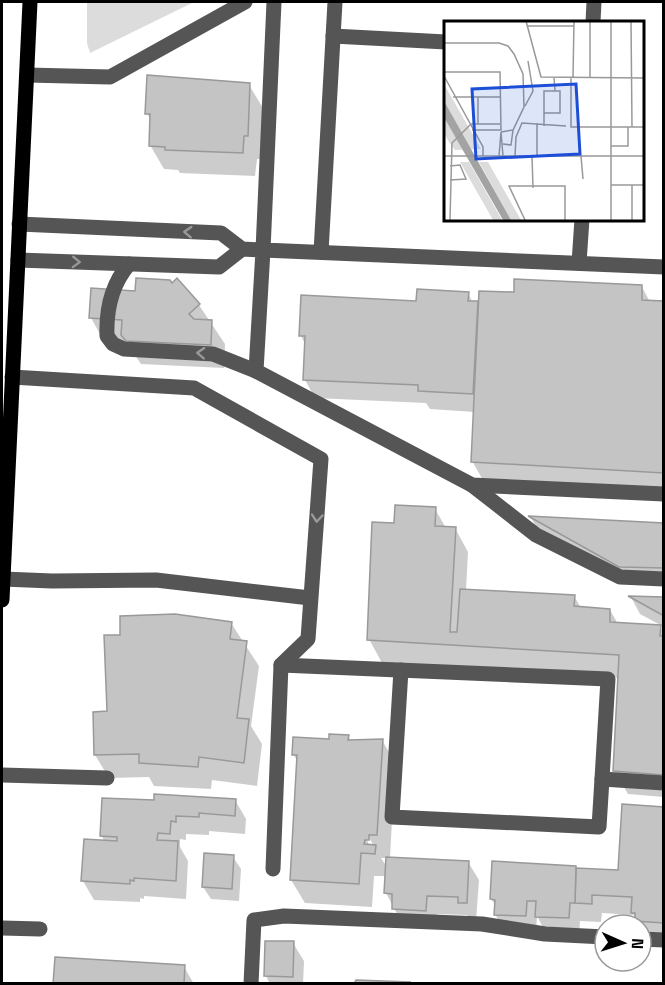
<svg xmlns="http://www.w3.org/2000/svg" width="665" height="985" viewBox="0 0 665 985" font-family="'Space Grotesk',sans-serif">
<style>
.green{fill:#dcdcdc}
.shadow{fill:#0003;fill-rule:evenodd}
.building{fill:#c4c4c4;stroke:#999;stroke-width:1.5}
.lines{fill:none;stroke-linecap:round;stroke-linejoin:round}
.minor{stroke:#555;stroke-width:15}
.major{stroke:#000;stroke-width:15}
.oneway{stroke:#999}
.inset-road{fill:none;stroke:#999;stroke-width:1.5}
.view{fill:#1d4ed8;fill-opacity:0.15;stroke:#1d4ed8;stroke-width:3}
.inset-edge{fill:none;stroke:#000;stroke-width:3}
</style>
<rect width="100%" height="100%" fill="#fff"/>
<path class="green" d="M87 2H194L90 53 87 43Z"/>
<g class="shadow">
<path d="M249 85 263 108 260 159H257L255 176 180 173 178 170 164 169 150 145 151 121 147 113Z"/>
<path d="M642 287 650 302H664V490L483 480 472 461 475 412 430 409 426 403 315 398 305 380 306 346 301 336 417 302 468 293 473 303H480L515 294Z"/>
<path d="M199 305 225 344 224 368 141 364 127 343 104 341 91 318Z"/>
<path d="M435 509 446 528H455L468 552 466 590 574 596 581 608 610 610 618 624 660 627 664 633V797L628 794 614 771 620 678 382 663 369 639 396 525Z"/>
<path d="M531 518 664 525V585H631L541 535Z"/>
<path d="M631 597 664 599V627L640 614Z"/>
<path d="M231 623 259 666 251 726 262 744 257 786 212 780 211 789 154 786 149 777 109 778 95 755 108 713 122 636Z"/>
<path d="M348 736 351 741 382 740 395 763 390 858 468 862 479 880 476 921H470L467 915 437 914 436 929 404 927 386 893V876H374L372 907 305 903 291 880 298 762 293 754ZM366 833 374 846H370L364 835ZM381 858H387V867Z"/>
<path d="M235 800 246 819 245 834 209 831V835L186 834V840L180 839V847L188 861 186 899 144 896V899L140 898V902L94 900 83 881 105 842 101 835 155 802Z"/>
<path d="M664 808V940L647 939 634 915 602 913 601 922 580 921 579 936 547 935 537 916 536 934 506 933 495 914 496 906 491 899 493 863 620 872Z"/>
<path d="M233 857 241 869 239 901 211 899 203 887Z"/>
<path d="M293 943 304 961 303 984H270L266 976Z"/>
<path d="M184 967 194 984H55Z"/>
</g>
<g class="building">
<path d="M147 75 250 83 248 136H244L243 153 165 150V147L149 146 150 114H145Z"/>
<path d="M136 278 170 280 172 283 177 278 200 304 189 314 194 319 212 320 211 345 126 341 121 335 122 320 89 318 91 288 135 291Z"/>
<path d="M514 279 642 285V300L664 301V473L471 462 479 291 514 292Z"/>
<path d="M417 289 469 292 468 301H478L473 394 418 391V385L303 380 305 336H299L301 295 416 301Z"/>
<path d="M395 505 436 507 435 526 456 527 450 632H457L460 589 575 595 574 606 610 609V622L661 625 660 636H664V775L613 771 619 655 367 640 372 522 394 523Z"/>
<path d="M528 516 664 523V568L619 567Z"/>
<path d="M628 596 664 597V616Z"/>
<path d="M175 614 232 622 230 639 247 641 237 718 249 719 244 763 199 757 198 767 139 763V754L94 755 93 712 107 711 104 635H120V616Z"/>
<path d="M329 734 349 735 348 740 383 739 377 835H369V840H365L364 844 376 845 375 854 361 853 359 884 290 880 297 755H292L293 737 329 739Z"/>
<path d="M154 794 236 799 235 816 199 813V817L176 816V822L171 821 170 834 158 833 157 840 178 841 176 881 134 878V881L130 880V884L81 881 84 839 117 841V837L100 836 102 798 154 800Z"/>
<path d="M622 804 664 807V923L635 921V913H631L632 897 592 895V904L575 903 576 868 618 870Z"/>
<path d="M204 853 234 855 232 889 202 887Z"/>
<path d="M386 857 469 861 467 903H458V897L427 896 426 911 392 909V894L384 893Z"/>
<path d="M492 861 576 866 575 903H570L569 918 535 917 536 901H527L526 916 494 915 495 900 490 899Z"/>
<path d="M265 941H294L293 977 264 976Z"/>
<path d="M55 957 185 965 184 984H53Z"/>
<path d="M356 980 411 982 354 984Z"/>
</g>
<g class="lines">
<g class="minor">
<path d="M274 2 263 250 664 267"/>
<path d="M593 22 594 2"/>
<path d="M333 36 446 42"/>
<path d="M27 75 110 77 245 2"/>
<path d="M19 224 221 233 242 249 263 250 256 371 472 485 664 494"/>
<path d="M321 252 335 2"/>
<path d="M18 260 219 267 242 249"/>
<path d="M579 263 582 219"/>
<path d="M129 264C111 285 106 309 107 336L113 344 124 349 213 354 256 371"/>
<path d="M12 377 194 388 321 459 308 639 281 665 273 869"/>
<path d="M472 485 536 535 620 577 664 579"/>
<path d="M3 579 52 581 156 580 310 598"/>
<path d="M281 665 608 679 602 779 664 783"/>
<path d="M401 670 392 817 599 827 602 779"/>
<path d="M2 775 107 778"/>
<path d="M2 928 40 929"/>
<path d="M641 939 664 940"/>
<path d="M251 984 254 920 284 916 482 924 545 934 605 937"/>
</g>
<path class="major" d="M2 600 30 2"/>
</g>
<defs><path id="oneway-chevron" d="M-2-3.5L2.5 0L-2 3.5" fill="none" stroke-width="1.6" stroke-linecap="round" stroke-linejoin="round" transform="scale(1.5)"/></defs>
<g class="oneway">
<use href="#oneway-chevron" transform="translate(188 232) rotate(-177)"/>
<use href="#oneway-chevron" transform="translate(76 262) rotate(2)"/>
<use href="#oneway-chevron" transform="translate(201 353) rotate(-177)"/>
<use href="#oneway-chevron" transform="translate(317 518) rotate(95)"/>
</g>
<g transform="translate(444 21)">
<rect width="200" height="200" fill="#fff"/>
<path d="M0 63 37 128 11 129 5 121 0 112ZM16 141H25L58 199H49ZM35 141H44L77 199H67Z" fill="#dcdcdc"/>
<path d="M0 80 67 199H59L13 119 0 96Z" fill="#a3a3a3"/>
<path class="inset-road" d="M82 0 97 56 200 57M187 0 188 106M83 5H130M0 22H55L64 25 70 33 79 53 80 86 69 109 57 111M0 51H56L57 109H28M0 55 39 126V135M127 56V106H200M129 56 130 0M146 57V0M9 76H56M34 76V103M81 85 89 70 84 40M100 92H116V70H111M100 105V70H111L110 56M57 111 59 135M59 123 67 124 69 109M167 125H184V106M0 135H200M55 135 57 111M71 135 72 116 78 102 122 105M88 135 89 167M93 135V102M137 135 139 158M6 145 16 144 22 158 6 159M167 164H200M6 199 8 122 27 103H56M81 199 65 165H121V199M167 199V0M188 199V164"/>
<path class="view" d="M132 63 136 133 32 138 28 68Z"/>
<rect width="200" height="200" class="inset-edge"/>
</g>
<rect width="665" height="985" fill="none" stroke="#000000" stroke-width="6"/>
<g transform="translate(623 943) rotate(93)"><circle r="28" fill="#ffffff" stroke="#999999" stroke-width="1.5"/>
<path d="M0-4.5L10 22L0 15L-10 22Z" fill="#000000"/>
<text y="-9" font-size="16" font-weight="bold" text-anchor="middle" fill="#000000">N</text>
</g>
</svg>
